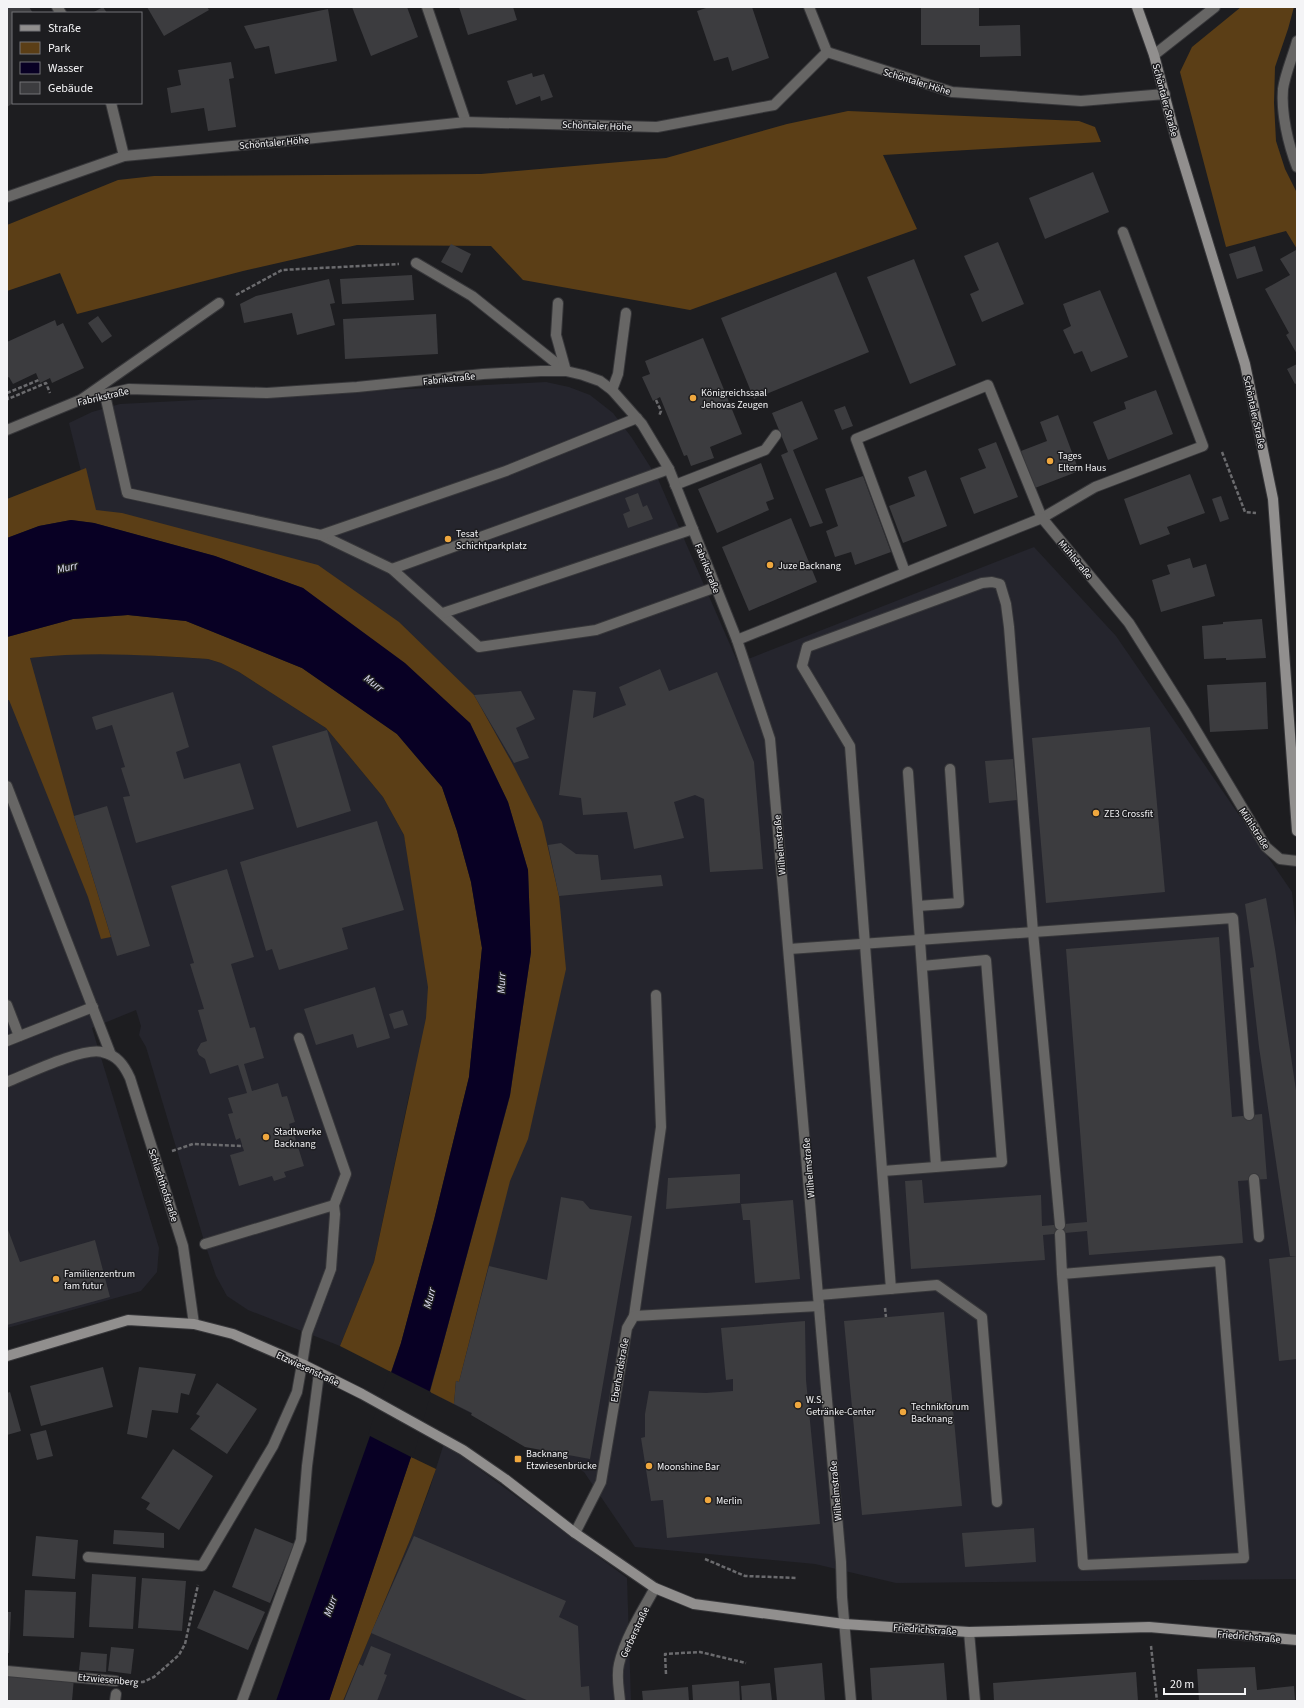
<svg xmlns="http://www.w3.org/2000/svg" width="1304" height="1708" viewBox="0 0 1304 1708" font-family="'Source Sans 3',sans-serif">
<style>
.built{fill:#25252d}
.green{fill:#5b3e16}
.water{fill:#080024}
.pier{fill:#1d1d20}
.building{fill:#3c3c3f}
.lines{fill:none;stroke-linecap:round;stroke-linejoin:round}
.lane-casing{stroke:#37373a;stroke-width:12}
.street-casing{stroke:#37373a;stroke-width:12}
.secondary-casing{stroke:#37373a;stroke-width:12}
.path{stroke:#6b6b6e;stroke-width:2.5;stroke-dasharray:4 2;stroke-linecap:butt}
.lane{stroke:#676665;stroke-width:10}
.street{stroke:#676665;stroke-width:10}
.secondary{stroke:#918f8e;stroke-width:10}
.poi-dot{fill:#efa73e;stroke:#1d1d20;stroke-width:1.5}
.labels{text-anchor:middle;stroke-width:3;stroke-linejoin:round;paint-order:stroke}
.street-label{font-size:10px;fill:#f4f4f6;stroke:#1d1d20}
.poi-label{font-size:10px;fill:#f4f4f6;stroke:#1d1d20;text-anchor:start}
.water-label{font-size:11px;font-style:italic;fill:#e2e2f6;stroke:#1d1d20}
</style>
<rect width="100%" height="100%" fill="#1d1d20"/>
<g class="built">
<path d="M546 382 569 387 590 395 613 413 632 438 658 479 738 663 1034 547 1116 636 1292 892 1297 935V1579L896 1583 815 1564 635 1547 584 1472 430 1392 528 870 303 588 215 556 94 523 69 423 92 412 120 404Z"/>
<path d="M112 653 208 659 221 663 239 672 326 728 383 797 404 835 454 1046 420 1056 409 1095 374 1262 340 1346 248 1310 227 1296 216 1276 205 1244 146 1047 139 1035 141 1026 136 1010 92 1028 159 1248 157 1272 141 1291 7 1328V669L30 658 61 654Z"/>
<path d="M444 1443 627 1578 631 1701H343L412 1535 430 1488Z"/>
</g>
<g class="green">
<path d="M1241 7H1294L1288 29 1275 67 1274 103 1276 141 1285 169 1297 193V249L1286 231 1226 247 1180 72 1192 47Z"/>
<path d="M848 111 1079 121 1095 127 1101 142 883 155 917 229 690 310 523 280 491 246 357 245 243 271 77 314 60 273 7 291V225L118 180 154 176 481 174 666 158 787 124Z"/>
<path d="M86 468 96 510 122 513 318 565 399 622 474 695 512 763 542 822 559 896 566 969 528 1139 510 1181 459 1382 456 1381 454 1404 430 1392 510 1096 531 952 528 870 508 802 470 723 303 588 215 556 94 523 71 520 39 526 7 538V499Z"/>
<path d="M128 615 186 621 302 668 397 734 442 787 457 831 471 882 482 948 469 1077 434 1220 401 1343 391 1372 340 1346 374 1262 426 1018 428 987 404 835 383 797 326 728 239 672 221 663 208 659C148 655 89 651 30 658L74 816 111 937 101 939 88 897 9 700H7V637L73 619Z"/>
<path d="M411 1457 436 1469 412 1535 343 1701H329Z"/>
</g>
<path class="water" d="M71 520 94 523 215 556 303 588 405 663 470 723 508 802 528 870 531 952 510 1095 441 1351 411 1457 329 1701H276L370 1436 401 1343 434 1220 469 1077 482 948 471 882 457 831 442 787 397 734 302 668 186 621 128 615 73 619 7 637V538L39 526Z"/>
<path class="pier" d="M389 1371 431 1392 413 1458 368 1435Z"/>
<g class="building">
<path d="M7 7H29L33 13H13V103L7 107Z"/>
<path d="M103 7 107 13H92Z"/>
<path d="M147 7H207L209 10 164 36Z"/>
<path d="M352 7H407L418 37 371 56Z"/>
<path d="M459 7H513L517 20 468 35Z"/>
<path d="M709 7H752L769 58 732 71 728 57 714 61 697 11Z"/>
<path d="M921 7H979V26L1020 25 1021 56 980 57V45H921Z"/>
<path d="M328 9 337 61 275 74 269 46 255 49 244 26Z"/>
<path d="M231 62 234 78 229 79 236 127 208 131 204 108 171 113 167 88 181 85 178 70Z"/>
<path d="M532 73 533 77 544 74 553 97 541 101 540 96 516 105 507 81Z"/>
<path d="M1093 172 1109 212 1045 239 1029 198Z"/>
<path d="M998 242 1024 304 982 322 970 294 979 290 964 256Z"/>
<path d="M451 244 471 254 462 273 441 262Z"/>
<path d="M1255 246 1263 271 1237 279 1229 254Z"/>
<path d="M1296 250 1297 251V354L1286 335 1289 333 1265 289 1290 275 1280 259Z"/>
<path d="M914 259 956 365 910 384 867 277Z"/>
<path d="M836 272 869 352 754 399 721 318Z"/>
<path d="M412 275 414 300 342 304 340 279Z"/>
<path d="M329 279 335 303 330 304 335 325 297 335 292 313 244 323 240 304 256 296Z"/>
<path d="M1100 290 1128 357 1091 372 1082 351 1074 354 1063 330 1071 326 1063 304Z"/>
<path d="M436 314 438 354 345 359 343 319Z"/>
<path d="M98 316 112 336 102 343 88 323Z"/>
<path d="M55 320 57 326 63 323 84 368 52 383 50 378 40 383 36 373 13 384 9 377 7 378V342Z"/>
<path d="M703 338 742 434 710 447 714 458 691 466 687 455 684 456 660 397 653 401 642 377 650 374 645 361Z"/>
<path d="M1297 364V383L1295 384 1287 369Z"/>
<path d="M1156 390 1173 434 1108 460 1093 422 1126 409 1124 402Z"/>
<path d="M802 401 818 439 793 450 823 523 810 527 781 455 788 452 772 413Z"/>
<path d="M845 406 853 426 842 430 834 410Z"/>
<path d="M1058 415 1079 471 1035 488 1021 451 1047 441 1040 422Z"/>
<path d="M996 442 1018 497 974 514 960 478 986 468 978 449Z"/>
<path d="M761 463 774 499 766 502 769 510 717 533 698 489Z"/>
<path d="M926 470 947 526 903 543 889 506 915 496 908 477Z"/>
<path d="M1190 474 1205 513 1167 527 1170 534 1140 545 1124 499Z"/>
<path d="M863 476 891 552 855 565 851 552 835 557 826 531 838 526 825 489Z"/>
<path d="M638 493 643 507 647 505 653 519 628 528 623 514 630 511 625 498Z"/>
<path d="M1221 496 1229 519 1220 522 1212 499Z"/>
<path d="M791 518 817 582 749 611 722 547Z"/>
<path d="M1190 558 1193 568 1206 564 1215 596 1161 612 1152 580 1170 574 1167 565Z"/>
<path d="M1262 619 1266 658 1226 660V658L1204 659 1202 626 1223 624V622Z"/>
<path d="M660 669 669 691 717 672 754 762 763 869 710 872 704 799 695 795 674 802 684 838 634 849 627 812 583 815 581 798 559 795 573 690 596 692 593 718 626 705 619 687Z"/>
<path d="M1266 682 1268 729 1210 732 1207 685Z"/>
<path d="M521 691 535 719 516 728 529 758 514 763 474 695Z"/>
<path d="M173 692 189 747 176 752 184 779 240 763 254 809 136 843 123 797 130 796 121 768 125 767 112 725 96 730 92 717Z"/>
<path d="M1150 727 1165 892 1046 903 1032 738Z"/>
<path d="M327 730 351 811 297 828 272 746Z"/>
<path d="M1013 759 1017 800 989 803 985 761Z"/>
<path d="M107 806 150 946 117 956 74 816Z"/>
<path d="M377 821 404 910 342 928 348 949 279 970 272 949 266 951 240 862Z"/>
<path d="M561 843 576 854 598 855 601 880 661 875 663 886 559 896 548 845Z"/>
<path d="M227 869 254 957 231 964 250 1028 255 1027 264 1058 244 1064 252 1091 278 1083 282 1097 287 1096 295 1122 289 1124 291 1132 293 1131 304 1166 284 1172 286 1177 274 1181 272 1176 239 1186 230 1155 244 1151 240 1138 236 1140 228 1114 233 1113 228 1098 247 1093 238 1065 210 1074 205 1059 199 1055 197 1050 201 1043 207 1041 198 1010 204 1009 190 964 194 963 171 886Z"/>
<path d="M1266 898 1275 949 1297 1097V1256H1290L1259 1047 1250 968 1254 967 1245 904Z"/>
<path d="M1219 937 1232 1117 1262 1114 1267 1179 1238 1181 1243 1243 1089 1255 1087 1231 1043 1235 1045 1260 911 1269 905 1181 922 1180 924 1203 1041 1195 1042 1226 1087 1222 1066 949Z"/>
<path d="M375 987 390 1038 357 1048 353 1034 316 1045 304 1009Z"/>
<path d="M403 1010 408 1025 394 1029 389 1014Z"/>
<path d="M740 1174V1203L666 1209 668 1178Z"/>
<path d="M561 1197 583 1201 590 1209 632 1216 590 1459 525 1447 471 1415 472 1413 454 1404 456 1381 459 1382 489 1266 547 1280Z"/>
<path d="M793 1200 800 1279 755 1283 750 1220H743L741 1204Z"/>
<path d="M7 1227 20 1262 95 1240 110 1297 7 1325Z"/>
<path d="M1297 1256V1359L1279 1361 1269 1259Z"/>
<path d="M944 1312 962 1506 862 1515 844 1321Z"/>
<path d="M805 1321 806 1380 820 1524 667 1538 663 1500 651 1501 641 1438 645 1437V1414L649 1391 706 1393 733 1391V1379L726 1380 721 1328Z"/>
<path d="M103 1367 113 1407 41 1426 30 1386Z"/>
<path d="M139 1367 196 1374 189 1395 181 1393 178 1413 152 1410 147 1438 127 1434Z"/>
<path d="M217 1383 257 1409 227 1454 190 1429 200 1416 196 1414Z"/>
<path d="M10 1392 21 1431 7 1435V1393Z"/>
<path d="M46 1430 53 1456 37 1460 30 1434Z"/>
<path d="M173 1449 213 1476 179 1530 146 1509 150 1503 141 1498Z"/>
<path d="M255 1528 294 1544 270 1603 232 1587Z"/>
<path d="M1034 1528 1036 1562 965 1567 962 1533Z"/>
<path d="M114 1530 164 1533V1548L113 1544Z"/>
<path d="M36 1536 78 1540 75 1579 32 1576Z"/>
<path d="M414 1536 566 1601 559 1617 578 1626 581 1687 589 1686 590 1701H529L371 1633Z"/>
<path d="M92 1574 136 1577 133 1629 89 1627Z"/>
<path d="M142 1578 186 1581 182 1631 138 1628Z"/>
<path d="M25 1590 76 1592 74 1638 23 1636Z"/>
<path d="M214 1590 265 1612 248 1650 197 1628Z"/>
<path d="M7 1612H11L9 1653H7Z"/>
<path d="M371 1646 391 1654 384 1674 387 1675 377 1701H344L359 1664 363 1666Z"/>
<path d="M111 1647 134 1649 131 1674 108 1671Z"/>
<path d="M81 1652 107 1654 106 1672 79 1670Z"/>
<path d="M822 1663 825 1701H777L774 1668Z"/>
<path d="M944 1663 947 1701H872L870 1668Z"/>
<path d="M1255 1667 1257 1690 1294 1686 1295 1701H1199L1197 1669Z"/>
<path d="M1136 1672 1138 1701H994L993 1683Z"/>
<path d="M7 1674 74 1678 72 1701H7Z"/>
<path d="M739 1681 740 1701H693L692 1685Z"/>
<path d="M770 1683 772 1701H742L741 1686Z"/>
<path d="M688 1687 689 1701H643L642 1691Z"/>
</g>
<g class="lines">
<defs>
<g id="lane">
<path d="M416 263 472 296 566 371"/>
<path d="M558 303 556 335 566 371"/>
<path d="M612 390 618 374 626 313"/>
<path d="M105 395 127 493 321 535 392 569 479 647 596 630 716 587"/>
<path d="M82 399 219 303"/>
<path d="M675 485 765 450 776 435"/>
<path d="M321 535 506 471 637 418"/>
<path d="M392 569 669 469"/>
<path d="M905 572 856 439 988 385 1042 518 1095 487 1203 446 1123 232"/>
<path d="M443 613 693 529"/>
<path d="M908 772 936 1166"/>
<path d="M7 786 111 1055"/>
<path d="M918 906 959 903 950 769"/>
<path d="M789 949 1233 918 1249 1115"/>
<path d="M7 1005 19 1036"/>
<path d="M299 1038 346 1174 334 1205"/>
<path d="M7 1041 93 1007"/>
<path d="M883 1171 1002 1162 986 960 922 966"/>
<path d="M1254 1179 1259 1237"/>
<path d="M1060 1234 1062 1274 1083 1565 1244 1558 1220 1261 1062 1274"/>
<path d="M205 1244 334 1205 335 1214 331 1269 307 1333 302 1364"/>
<path d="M891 1289 850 746 802 666 807 647 982 583 992 582 1000 584 1006 604 1009 627 1033 932 1060 1225"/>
<path d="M819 1295 937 1285 982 1317 997 1502"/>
<path d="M634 1316 661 1127 656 995"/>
<path d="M969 1632 975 1701"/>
<path d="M115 1701 116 1694"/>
<path d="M242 1701 301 1540 307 1466 319 1373"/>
</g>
<g id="street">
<path d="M57 7 61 13"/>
<path d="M427 7 466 122"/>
<path d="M809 7 827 52"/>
<path d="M1297 41C1293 56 1285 74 1283 89 1281 113 1288 144 1297 167"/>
<path d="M827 52 952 92 1081 101 1165 94"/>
<path d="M1154 55 1215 7"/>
<path d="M111 103 124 156"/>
<path d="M7 197 124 156 296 140 466 122 657 127 774 105 827 52"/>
<path d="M7 430 80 400 129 389 267 393 357 387 483 374 541 371H566L583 375 600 381 612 390 642 424 669 469 737 640 770 739 841 1562 842 1597 851 1701"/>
<path d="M737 640 1042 518 1129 623 1185 712 1266 847 1280 859 1297 861"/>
<path d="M7 1082C27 1074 83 1047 102 1052 117 1055 124 1065 130 1078L183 1246 194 1324"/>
<path d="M575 1533 601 1482 627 1328 634 1316 819 1306"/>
<path d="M88 1557 202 1566 273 1446 297 1392 302 1364"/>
<path d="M7 1671 116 1681"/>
<path d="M620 1701C619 1689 616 1676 619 1664 625 1638 642 1611 655 1588"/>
</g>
<g id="secondary">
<path d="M1137 7 1154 55 1175 135 1245 364 1273 499 1297 831"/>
<path d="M7 1356 128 1320 194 1324 233 1334 302 1364 362 1394 463 1450 505 1479 575 1533 655 1588 694 1604 844 1624 969 1632 1149 1627 1297 1640"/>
</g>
</defs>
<use href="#lane" class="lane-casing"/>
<use href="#street" class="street-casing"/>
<use href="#secondary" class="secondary-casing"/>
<g class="path">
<path d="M236 295 282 270 399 264"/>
<path d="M7 393 39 380"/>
<path d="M7 396 8 399 46 383 50 393"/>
<path d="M656 400 661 411 659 416"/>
<path d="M1222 452 1245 512 1256 513"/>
<path d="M172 1151 193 1144 243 1146"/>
<path d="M885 1308 886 1317"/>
<path d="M705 1559 745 1576 797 1578"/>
<path d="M1151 1646 1157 1701"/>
<path d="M666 1674 665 1654 700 1652 746 1663"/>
<path d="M135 1682H143L154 1677 179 1655 185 1644 198 1585"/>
</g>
<use href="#lane" class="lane"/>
<use href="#street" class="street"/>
<use href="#secondary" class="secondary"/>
</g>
<g class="poi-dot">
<circle cx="693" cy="398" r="4"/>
<circle cx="1050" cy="461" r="4"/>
<circle cx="448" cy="539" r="4"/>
<circle cx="770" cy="565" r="4"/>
<circle cx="1096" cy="813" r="4"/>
<circle cx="266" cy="1137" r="4"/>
<circle cx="56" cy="1279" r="4"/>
<circle cx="798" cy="1405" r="4"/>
<circle cx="903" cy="1412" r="4"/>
<rect x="514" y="1455" width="8" height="8" rx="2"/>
<circle cx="649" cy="1466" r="4"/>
<circle cx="708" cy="1500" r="4"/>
</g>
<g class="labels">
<g class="street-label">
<text transform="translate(917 81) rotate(17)" y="4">Schöntaler Höhe</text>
<text transform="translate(1166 100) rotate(75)" y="4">Schöntaler Straße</text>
<text transform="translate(597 125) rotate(2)" y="4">Schöntaler Höhe</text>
<text transform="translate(274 142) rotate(-5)" y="4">Schöntaler Höhe</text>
<text transform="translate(449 378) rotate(-6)" y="4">Fabrikstraße</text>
<text transform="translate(103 396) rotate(-13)" y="4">Fabrikstraße</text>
<text transform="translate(1255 412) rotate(78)" y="4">Schöntaler Straße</text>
<text transform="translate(1076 559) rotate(50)" y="4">Mühlstraße</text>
<text transform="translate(708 568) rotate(68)" y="4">Fabrikstraße</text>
<text transform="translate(1255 828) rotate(57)" y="4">Mühlstraße</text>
<text transform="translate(779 845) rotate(-95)" y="4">Wilhelmstraße</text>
<text transform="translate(808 1168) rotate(-95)" y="4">Wilhelmstraße</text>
<text transform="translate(164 1185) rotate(72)" y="4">Schlachthofstraße</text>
<text transform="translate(308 1368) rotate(25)" y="4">Etzwiesenstraße</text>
<text transform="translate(619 1370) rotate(-80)" y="4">Eberhardstraße</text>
<text transform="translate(835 1491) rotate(-95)" y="4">Wilhelmstraße</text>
<text transform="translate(925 1629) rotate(4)" y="4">Friedrichstraße</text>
<text transform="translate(634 1632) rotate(-65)" y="4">Gerberstraße</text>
<text transform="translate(1249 1636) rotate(5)" y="4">Friedrichstraße</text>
<text transform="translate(108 1679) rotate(5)" y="4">Etzwiesenberg</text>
</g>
<g class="poi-label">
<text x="701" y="396">Königreichssaal<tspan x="701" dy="12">Jehovas Zeugen</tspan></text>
<text x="1058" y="459">Tages<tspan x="1058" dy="12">Eltern Haus</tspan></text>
<text x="456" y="537">Tesat<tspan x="456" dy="12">Schichtparkplatz</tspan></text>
<text x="778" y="569">Juze Backnang</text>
<text x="1104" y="817">ZE3 Crossfit</text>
<text x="274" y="1135">Stadtwerke<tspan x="274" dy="12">Backnang</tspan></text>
<text x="64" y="1277">Familienzentrum<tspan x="64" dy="12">fam futur</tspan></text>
<text x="806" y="1403">W.S.<tspan x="806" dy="12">Getränke-Center</tspan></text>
<text x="911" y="1410">Technikforum<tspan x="911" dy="12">Backnang</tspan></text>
<text x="526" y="1457">Backnang<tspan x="526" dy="12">Etzwiesenbrücke</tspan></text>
<text x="657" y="1470">Moonshine Bar</text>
<text x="716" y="1504">Merlin</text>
</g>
<g class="water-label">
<text transform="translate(67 567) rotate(-13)" y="4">Murr</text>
<text transform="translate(374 683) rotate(37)" y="4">Murr</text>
<text transform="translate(501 983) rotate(-88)" y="4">Murr</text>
<text transform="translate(429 1298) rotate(-75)" y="4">Murr</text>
<text transform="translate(330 1606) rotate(-70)" y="4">Murr</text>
</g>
</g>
<rect width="1304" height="1708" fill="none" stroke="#f4f4f6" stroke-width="16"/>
<rect x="12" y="12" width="130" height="92" fill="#1d1d20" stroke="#737376"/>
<rect x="20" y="25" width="20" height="6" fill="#918f8e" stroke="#737376"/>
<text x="48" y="32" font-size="12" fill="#f4f4f6">Straße</text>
<rect x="20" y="42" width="20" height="12" fill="#5b3e16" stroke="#737376"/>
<text x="48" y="52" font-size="12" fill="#f4f4f6">Park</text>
<rect x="20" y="62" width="20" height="12" fill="#080024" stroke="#737376"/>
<text x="48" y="72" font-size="12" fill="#f4f4f6">Wasser</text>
<rect x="20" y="82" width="20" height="12" fill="#3c3c3f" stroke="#737376"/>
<text x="48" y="92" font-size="12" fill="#f4f4f6">Gebäude</text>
<path d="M1164 1688v6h81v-6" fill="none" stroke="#f4f4f6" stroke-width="2"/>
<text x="1170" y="1688" font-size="12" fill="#f4f4f6" stroke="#1d1d20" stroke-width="3" paint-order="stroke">20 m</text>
</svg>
